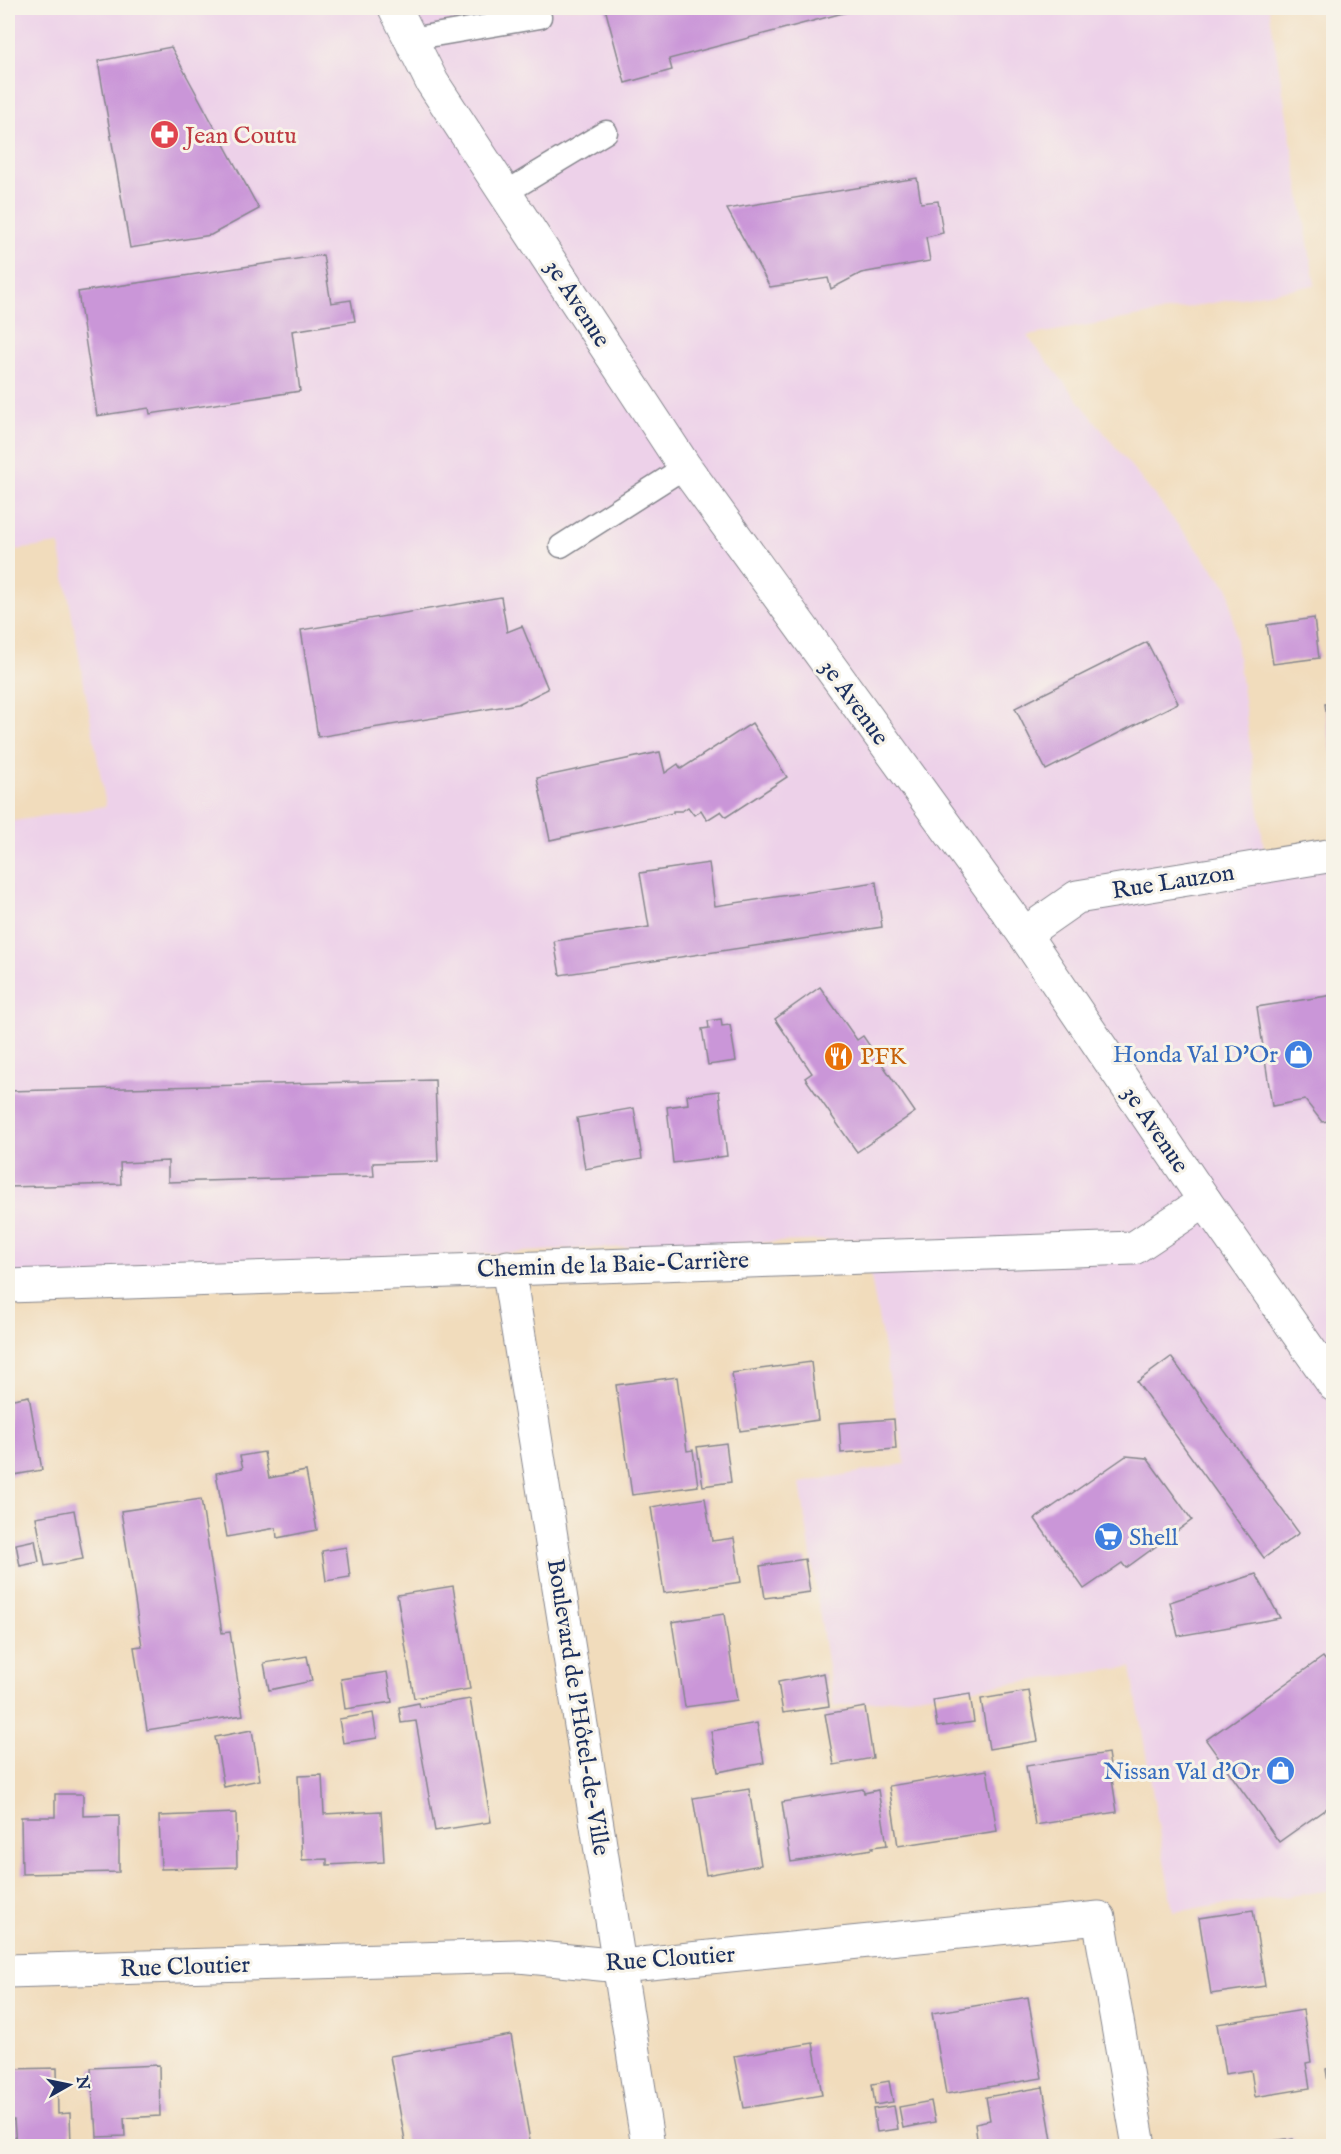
<svg xmlns="http://www.w3.org/2000/svg" width="1341" height="2154" viewBox="0 0 1341 2154" font-family="'IM FELL English',serif">
<style>
.built{fill:#edd1e9}
.building{fill:#ca96d8}
.lines{fill:none;stroke-linecap:round;stroke-linejoin:round}
.service-casing{stroke:#86868d;stroke-width:25}
.minor-casing{stroke:#86868d;stroke-width:35}
.secondary-casing{stroke:#86868d;stroke-width:35}
.service{stroke:#fff;stroke-width:22}
.minor{stroke:#fff;stroke-width:33}
.secondary{stroke:#fff;stroke-width:33}
.labels{text-anchor:middle;stroke-width:6;stroke-linejoin:round;paint-order:stroke}
.health-label{font-size:24px;fill:#be3a42;stroke:#f7f3e8;text-anchor:start}
.street-label{font-size:24px;fill:#1b2f5e;stroke:#f7f3e8}
.shop-label{font-size:24px;fill:#366cbe;stroke:#f7f3e8;text-anchor:end}
.food-label{font-size:24px;fill:#c56008;stroke:#f7f3e8;text-anchor:start}
</style>
<rect width="100%" height="100%" fill="#f7f3e8"/>
<filter id="ink" filterUnits="userSpaceOnUse"><feTurbulence type="fractalNoise" baseFrequency=".0167" numOctaves="2"/><feDisplacementMap in="SourceGraphic" scale="12" xChannelSelector="R" yChannelSelector="G"/><feConvolveMatrix kernelMatrix="1 2 1 2 8 2 1 2 1" color-interpolation-filters="sRGB"/></filter>
<filter id="wash" filterUnits="userSpaceOnUse"><feTurbulence type="fractalNoise" baseFrequency=".008" numOctaves="4" result="noise"/><feDisplacementMap in="SourceGraphic" scale="24" xChannelSelector="R" yChannelSelector="G"/><feGaussianBlur stdDeviation="1.35" result="paint"/><feColorMatrix in="noise" values="0 0 0 0 0 0 0 0 0 0 0 0 0 0 0 0 0 1.4 0 .05"/><feComposite in="paint" operator="in"/></filter>
<g filter="url(#wash)">
<rect width="100%" height="100%" fill="#f1dcbc"/>
<path class="built" d="M8 8H1269L1315 285 1027 336 1229 589 1265 857 1333 847V1890L1173 1912 1131 1667 834 1707 800 1483 905 1464 864 1239 575 1249 8 1281V822L106 806 59 544 8 551Z"/>
<g id="blocks">
<g class="building">
<path d="M605 8H862L669 59 672 70 625 83Z"/>
<path d="M171 47 259 209 211 235 130 248 98 61Z"/>
<path d="M917 178 921 203 938 201 943 233 926 237 930 261 861 273 831 289 828 278 770 287 727 209Z"/>
<path d="M323 255 331 303 351 300 355 321 292 331 300 391 150 414 149 408 97 416 78 292Z"/>
<path d="M501 597 507 632 522 626 548 689 518 704 318 737 301 630Z"/>
<path d="M1314 618 1319 658 1273 664 1267 625Z"/>
<path d="M1147 642 1178 703 1046 770 1015 708Z"/>
<path d="M1334 703V753L1332 754 1325 704Z"/>
<path d="M752 723 787 777 726 817 721 811 707 820 701 810 694 815 688 807 682 811H673V813L550 840 537 778 660 752 665 773 678 764 681 769Z"/>
<path d="M709 863 715 906 876 882 882 927 560 975 554 941 649 927 640 873Z"/>
<path d="M820 987 857 1040 863 1036 915 1112 857 1152 805 1078 812 1073 775 1019Z"/>
<path d="M1334 995V1120L1322 1122 1305 1100 1272 1106 1257 1007Z"/>
<path d="M721 1019 722 1026 730 1025 736 1061 708 1065 702 1029 709 1028 708 1021Z"/>
<path d="M435 1080 438 1161 373 1163 374 1176 168 1182V1161L120 1163 121 1184 8 1187V1091Z"/>
<path d="M719 1091 727 1156 673 1163 667 1107 688 1104 687 1095Z"/>
<path d="M634 1108 642 1159 585 1169 577 1118Z"/>
<path d="M1171 1357 1299 1533 1264 1558 1137 1382Z"/>
<path d="M811 1362 818 1420 740 1431 732 1373Z"/>
<path d="M677 1377 687 1451 693 1450 698 1486 632 1495 616 1385Z"/>
<path d="M29 1396 42 1470 8 1476V1400Z"/>
<path d="M894 1419 896 1449 841 1453 839 1423Z"/>
<path d="M726 1443 731 1482 703 1486 697 1447Z"/>
<path d="M264 1452 269 1478 306 1471 317 1530 277 1538 276 1528 227 1537 216 1473 243 1468 240 1456Z"/>
<path d="M1126 1456 1147 1458 1192 1520 1126 1568 1122 1563 1084 1589 1035 1519Z"/>
<path d="M705 1498 712 1541 734 1538 741 1582 664 1593 651 1507Z"/>
<path d="M201 1499 222 1633 230 1632 243 1715 147 1730 134 1647 142 1646 121 1511Z"/>
<path d="M74 1510 83 1559 45 1566 36 1517Z"/>
<path d="M35 1540 39 1562 20 1566 16 1544Z"/>
<path d="M346 1547 350 1577 326 1581 322 1551Z"/>
<path d="M805 1559 810 1592 765 1598 760 1566Z"/>
<path d="M1256 1574 1280 1618 1178 1636 1170 1602Z"/>
<path d="M453 1586 470 1689 414 1698 397 1595Z"/>
<path d="M724 1614 737 1700 685 1707 672 1622Z"/>
<path d="M307 1656 312 1681 269 1690 264 1663Z"/>
<path d="M1323 1657 1334 1671V1803L1279 1842 1206 1740Z"/>
<path d="M387 1672 392 1702 345 1709 341 1679Z"/>
<path d="M824 1673 829 1706 783 1713 778 1682Z"/>
<path d="M1029 1691 1038 1741 989 1749 981 1699Z"/>
<path d="M970 1694 974 1722 937 1727 933 1700Z"/>
<path d="M470 1699 491 1822 435 1831 416 1721 401 1723 399 1707 419 1703 420 1707Z"/>
<path d="M865 1707 873 1758 834 1765 825 1714Z"/>
<path d="M373 1713 377 1738 343 1743 339 1719Z"/>
<path d="M757 1723 764 1763 718 1772 711 1731Z"/>
<path d="M252 1730 260 1780 224 1787 215 1737Z"/>
<path d="M1108 1753 1117 1812 1035 1825 1026 1766Z"/>
<path d="M987 1770 997 1831 898 1846 889 1786Z"/>
<path d="M322 1775 324 1814 381 1811 384 1862 327 1865V1859L302 1860 298 1776Z"/>
<path d="M749 1789 761 1865 706 1875 693 1798Z"/>
<path d="M863 1789 864 1793 878 1790 887 1845 872 1847 873 1849 791 1862 782 1802Z"/>
<path d="M55 1794H83V1816L119 1815V1872L22 1874 21 1817H55Z"/>
<path d="M236 1813 237 1867 161 1869 159 1816Z"/>
<path d="M1253 1910 1265 1986 1211 1994 1199 1918Z"/>
<path d="M1028 1997 1042 2078 946 2094 932 2013Z"/>
<path d="M1303 2010 1311 2062 1306 2063 1310 2088 1255 2097 1251 2070 1225 2074 1217 2024Z"/>
<path d="M511 2035 531 2146H406L390 2056Z"/>
<path d="M813 2043 822 2095 744 2108 734 2056Z"/>
<path d="M159 2065 160 2116 124 2118 125 2136 97 2137 96 2119H94L91 2068Z"/>
<path d="M1334 2067V2106H1332L1326 2069Z"/>
<path d="M57 2068 58 2114 70 2113 71 2146H16L14 2120H8V2069Z"/>
<path d="M889 2081 893 2102 875 2105 872 2084Z"/>
<path d="M1043 2087 1053 2146H978L975 2123 990 2120 986 2097Z"/>
<path d="M931 2101 935 2122 903 2128 899 2107Z"/>
<path d="M894 2106 898 2129 877 2132 873 2109Z"/>
<path d="M1293 2138 1294 2146H1245V2145Z"/>
</g>
</g>
</g>
<g filter="url(#ink)">
<use href="#blocks" fill-opacity="0" stroke="#86868d" stroke-width="1.5"/>
<g class="lines">
<defs>
<g id="service">
<path d="M411 39 540 17"/>
<path d="M505 193 606 132"/>
<path d="M561 546 685 467"/>
</g>
<g id="minor">
<path d="M1024 934 1077 897 1334 855"/>
<path d="M508 1267 648 2146"/>
<path d="M8 1286 1134 1248 1205 1201"/>
<path d="M8 1971 519 1956 620 1966 1099 1918 1139 2146"/>
</g>
<path id="secondary" d="M395 8 432 82 685 467 1024 934 1205 1201 1334 1385"/>
</defs>
<use href="#service" class="service-casing"/>
<use href="#minor" class="minor-casing"/>
<use href="#secondary" class="secondary-casing"/>
<use href="#service" class="service"/>
<use href="#minor" class="minor"/>
<use href="#secondary" class="secondary"/>
</g>
</g>
<defs>
<symbol id="pharmacy-disc" viewBox="-11 -11 22 22"><circle r="9.5" fill="#e0444e" stroke="#f7f3e8"/><path d="M-2-6h4v4h4v4h-4v4h-4v-4h-4v-4h4Z" fill="#fff"/></symbol>
<symbol id="shop-disc" viewBox="-11 -11 22 22"><circle r="9.5" fill="#3f7fe0" stroke="#f7f3e8"/><path d="M-5-2.5h2.3a2.7 3.5 0 0 1 5.4 0H5L5.5 6h-11ZM-1.5-2.5h3a1.5 2.3 0 0 0-3 0Z" fill="#fff"/></symbol>
<symbol id="restaurant-disc" viewBox="-11 -11 22 22"><circle r="9.5" fill="#e8710a" stroke="#f7f3e8"/><path d="M-5-6h1v4h1v-4h1v4h1v-4h1v5L-1.5 .5V6h-2V.5L-5-1ZM5-6V6H3V1.5H1.5Q1.5-4 5-6Z" fill="#fff"/></symbol>
<symbol id="supermarket-disc" viewBox="-11 -11 22 22"><circle r="9.5" fill="#3f7fe0" stroke="#f7f3e8"/><path d="M-6-5.5h2.5l.6 2H6L4.5 2H-2.5L-4.4-4H-6ZM-1.5 3.2a1.3 1.3 0 1 0 .1 0ZM3 3.2a1.3 1.3 0 1 0 .1 0Z" fill="#fff"/></symbol>
</defs>
<g fill-rule="evenodd">
<use href="#pharmacy-disc" x="148" y="118" width="33" height="33"/>
<use href="#shop-disc" x="1282" y="1038" width="33" height="33"/>
<use href="#restaurant-disc" x="822" y="1040" width="33" height="33"/>
<use href="#supermarket-disc" x="1092" y="1520" width="33" height="33"/>
<use href="#shop-disc" x="1264" y="1754" width="33" height="33"/>
</g>
<g class="labels">
<g class="health-label">
<text x="185" y="143">Jean Coutu</text>
</g>
<g class="street-label">
<text transform="translate(578 303) rotate(57)" y="8">3e Avenue</text>
<text transform="translate(855 702) rotate(54)" y="8">3e Avenue</text>
<text transform="translate(1173 881) rotate(-9)" y="8">Rue Lauzon</text>
<text transform="translate(1156 1129) rotate(56)" y="8">3e Avenue</text>
<text transform="translate(613 1264) rotate(-2)" y="8">Chemin de la Baie-Carrière</text>
<text transform="translate(579 1707) rotate(81)" y="8">Boulevard de l'Hôtel-de-Ville</text>
<text transform="translate(670 1958) rotate(-4)" y="8">Rue Cloutier</text>
<text transform="translate(185 1966) rotate(-2)" y="8">Rue Cloutier</text>
</g>
<g class="shop-label">
<text x="1278" y="1062">Honda Val D'Or</text>
<text x="1129" y="1545" text-anchor="start">Shell</text>
<text x="1260" y="1779">Nissan Val d'Or</text>
</g>
<g class="food-label">
<text x="860" y="1064">PFK</text>
</g>
</g>
<rect width="1341" height="2154" fill="none" stroke="#f7f3e8" stroke-width="30"/>
<g transform="translate(69 2085) rotate(81)" stroke="#f7f3e8" stroke-width="4.5" paint-order="stroke">
<path d="M0-4.5L10 22L0 15L-10 22Z" fill="#1b2f5e"/>
<text y="-9" font-size="16" font-weight="bold" text-anchor="middle" fill="#1b2f5e">N</text>
</g>
</svg>
